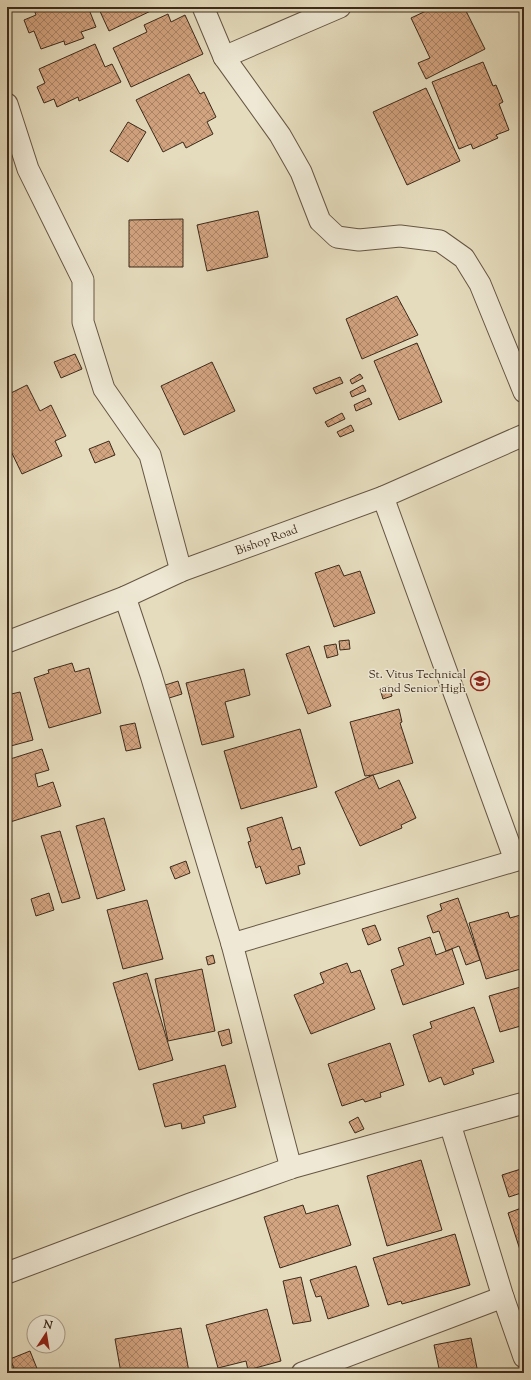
<svg xmlns="http://www.w3.org/2000/svg" width="531" height="1380" viewBox="0 0 531 1380" font-family="'Sorts Mill Goudy',serif">
<style>
.building{fill:url(#building-cross-hatch);stroke:#3c2a1b}
.lines{fill:none;stroke-linecap:round;stroke-linejoin:round}
.minor-casing{stroke:#665644;stroke-width:23}
.minor{stroke:#eee8d4;stroke-width:21}
.labels{text-anchor:middle;stroke-width:3;stroke-linejoin:round;paint-order:stroke}
.street-label{font-size:12px;fill:#3c2a1b;stroke:#eee8d4}
.poi-label{font-size:12px;fill:#3c2a1b;stroke:#eee8d4;text-anchor:end}
</style>
<defs>
<pattern id="building-cross-hatch" width="8" height="8" patternUnits="userSpaceOnUse"><rect width="8" height="8" fill="#d3a480"/><path d="M0 0l8 8M0 8l8-8" fill="none" stroke="#ac8668"/></pattern>
</defs>
<rect width="100%" height="100%" fill="#e5dcbd"/>
<filter id="stains"><feTurbulence type="fractalNoise" baseFrequency=".005" numOctaves="4"/><feColorMatrix values="0 0 0 0 .2 0 0 0 0 .09 0 0 0 0 .02 0 0 0 .5 -.17"/></filter>
<radialGradient id="worn" r=".72"><stop offset=".6" stop-color="#630" stop-opacity="0"/><stop offset="1" stop-color="#630" stop-opacity=".3"/></radialGradient>
<g class="building">
<path d="M33 7H88L96 27 81 32 84 38 65 45 64 41 41 49 34 31 29 33 24 20 36 15Z"/>
<path d="M98 7H159L109 31Z"/>
<path d="M424 7H464L485 49 426 79 418 63 430 58 411 18 426 11Z"/>
<path d="M168 14 171 22 185 15 203 54 131 87 113 48 147 32 144 25Z"/>
<path d="M95 44 105 67 112 64 121 82 79 101 78 97 57 107 54 99 44 103 37 87 45 83 39 69Z"/>
<path d="M483 62 493 86 496 85 503 102 499 104 509 130 496 135 498 138 473 149 471 144 459 149 432 82Z"/>
<path d="M189 74 200 94 204 92 216 117 207 122 213 134 186 148 183 142 163 152 136 100Z"/>
<path d="M426 88 460 161 407 185 373 112Z"/>
<path d="M128 122 146 132 128 162 110 151Z"/>
<path d="M258 211 268 257 207 271 197 225Z"/>
<path d="M183 219V267H129V220Z"/>
<path d="M397 296 418 335 362 359 346 319Z"/>
<path d="M417 343 442 402 399 420 374 361Z"/>
<path d="M75 354 82 369 61 378 54 362Z"/>
<path d="M212 362 235 411 184 435 161 386Z"/>
<path d="M360 374 363 378 352 384 350 380Z"/>
<path d="M340 377 343 383 316 394 313 388Z"/>
<path d="M27 385 40 411 51 405 66 436 55 441 62 456 22 474 7 443V395Z"/>
<path d="M363 385 366 391 352 397 350 392Z"/>
<path d="M369 398 372 404 356 411 354 405Z"/>
<path d="M342 413 345 419 328 427 325 422Z"/>
<path d="M351 425 354 431 340 437 337 432Z"/>
<path d="M109 441 115 455 95 463 89 449Z"/>
<path d="M339 565 344 576 360 571 375 613 334 627 315 573Z"/>
<path d="M349 640 350 649 340 650 339 641Z"/>
<path d="M336 644 338 655 327 658 324 646Z"/>
<path d="M309 646 331 706 308 714 286 654Z"/>
<path d="M72 663 75 672 89 668 101 713 49 728 34 678 49 673 48 670Z"/>
<path d="M244 669 250 695 225 702 234 737 202 745 186 683Z"/>
<path d="M178 681 182 694 166 699 162 686Z"/>
<path d="M389 686 392 696 383 699 380 689Z"/>
<path d="M20 692 33 740 7 747V695Z"/>
<path d="M399 709 402 722 400 723 413 763 373 775 365 776 350 722Z"/>
<path d="M135 723 141 748 126 751 120 726Z"/>
<path d="M300 729 317 787 241 809 224 751Z"/>
<path d="M42 749 49 770 35 774 38 787 53 782 61 806 7 823V760Z"/>
<path d="M373 775 379 789 399 780 416 818 401 825 402 828 360 846 335 792Z"/>
<path d="M282 817 292 850 300 847 305 864 298 866 300 874 266 884 260 866 256 868 248 842 251 841 247 828Z"/>
<path d="M104 818 125 890 97 899 76 826Z"/>
<path d="M60 831 80 898 62 903 41 836Z"/>
<path d="M186 861 190 873 175 879 170 867Z"/>
<path d="M49 893 54 910 36 916 31 899Z"/>
<path d="M458 898 480 960 466 965 459 946 446 951 439 931 433 933 427 916 442 910 440 904Z"/>
<path d="M147 900 163 959 123 969 107 910Z"/>
<path d="M508 912 510 918 524 914V968L486 979 469 923Z"/>
<path d="M375 925 381 940 368 945 362 929Z"/>
<path d="M430 937 436 955 452 949 464 984 403 1005 391 970 404 965 398 948Z"/>
<path d="M213 955 215 963 208 965 206 957Z"/>
<path d="M347 963 351 973 360 970 375 1009 311 1034 294 995 324 983 320 973Z"/>
<path d="M202 969 215 1031 168 1041 155 979Z"/>
<path d="M147 973 173 1060 139 1070 113 983Z"/>
<path d="M524 986V1025L500 1032 489 996Z"/>
<path d="M474 1007 494 1062 472 1069 474 1074 444 1085 441 1077 429 1082 413 1035 432 1028 430 1022Z"/>
<path d="M229 1029 232 1043 222 1046 218 1032Z"/>
<path d="M390 1043 404 1085 380 1093 381 1097 365 1102 363 1099 342 1106 328 1064Z"/>
<path d="M225 1065 236 1107 203 1116 205 1123 182 1129 181 1123 165 1127 153 1084Z"/>
<path d="M358 1117 364 1129 355 1133 349 1122Z"/>
<path d="M421 1160 442 1230 387 1246 367 1176Z"/>
<path d="M524 1168V1192L509 1197 502 1175Z"/>
<path d="M303 1205 306 1214 338 1205 351 1245 280 1268 264 1217Z"/>
<path d="M524 1207V1262L508 1213Z"/>
<path d="M455 1234 470 1285 402 1304 401 1301 388 1305 373 1258Z"/>
<path d="M356 1266 369 1306 328 1319 321 1296 316 1297 310 1280Z"/>
<path d="M301 1277 311 1321 293 1324 283 1281Z"/>
<path d="M267 1309 281 1361 248 1370 246 1361 218 1368 206 1325Z"/>
<path d="M181 1328 189 1372 121 1373 115 1339Z"/>
<path d="M471 1338 478 1373H440L434 1345Z"/>
<path d="M30 1351 38 1371 33 1373H16L10 1359Z"/>
</g>
<g class="lines">
<defs>
<g id="minor">
<path d="M203 7 224 57 280 135 301 172 320 221 337 237 359 240 400 236 440 241 464 258 480 284 524 392"/>
<path d="M224 57 340 7"/>
<path d="M7 104 28 169 83 280V322L104 389 150 455 181 571"/>
<path d="M383 497 515 860"/>
<path d="M125 597 151 675 232 944 291 1168"/>
<path id="s1" d="M7 642 125 597 181 571 383 497 524 435"/>
<path d="M232 944 524 858"/>
<path d="M450 1124 503 1297 524 1357"/>
<path d="M7 1273 190 1204 291 1168 524 1103"/>
<path d="M302 1373 503 1297"/>
</g>
</defs>
<use href="#minor" class="minor-casing"/>
<use href="#minor" class="minor"/>
</g>
<defs>
<symbol id="school-ring" viewBox="-11 -11 22 22"><circle r="9.5" fill="#eee8d4" stroke="#8f2418" stroke-width="1.5"/><path d="M0-5L7-2L0 1L-7-2ZM-4 1L0 2.5L4 1V4Q0 6-4 4Z" fill="#8f2418"/></symbol>
</defs>
<g fill-rule="evenodd">
<use href="#school-ring" x="469" y="670" width="22" height="22"/>
</g>
<g class="labels">
<g class="street-label">
<text dy="4" stroke="none"><textPath href="#s1" startOffset="279">Bishop Road</textPath></text>
</g>
<g class="poi-label">
<text x="466" y="678">St. Vitus Technical<tspan x="466" dy="14">and Senior High</tspan></text>
</g>
</g>
<rect width="531" height="1380" fill="none" stroke="#e5dcbd" stroke-width="24"/>
<rect x="8" y="8" width="515" height="1364" fill="none" stroke="#3c2a1b" stroke-width="2"/>
<rect x="12" y="12" width="507" height="1356" fill="none" stroke="#3c2a1b"/>
<g transform="translate(46 1334) rotate(12)"><circle r="19" fill="#eee8d4" stroke="#a79c8a"/>
<path d="M0-3L7 15L0 10L-7 15Z" fill="#8f2418"/>
<text y="-6" font-size="11" font-weight="bold" text-anchor="middle" fill="#3c2a1b">N</text>
</g>
<rect width="100%" height="100%" filter="url(#stains)"/>
<rect width="100%" height="100%" fill="url(#worn)"/>
</svg>
